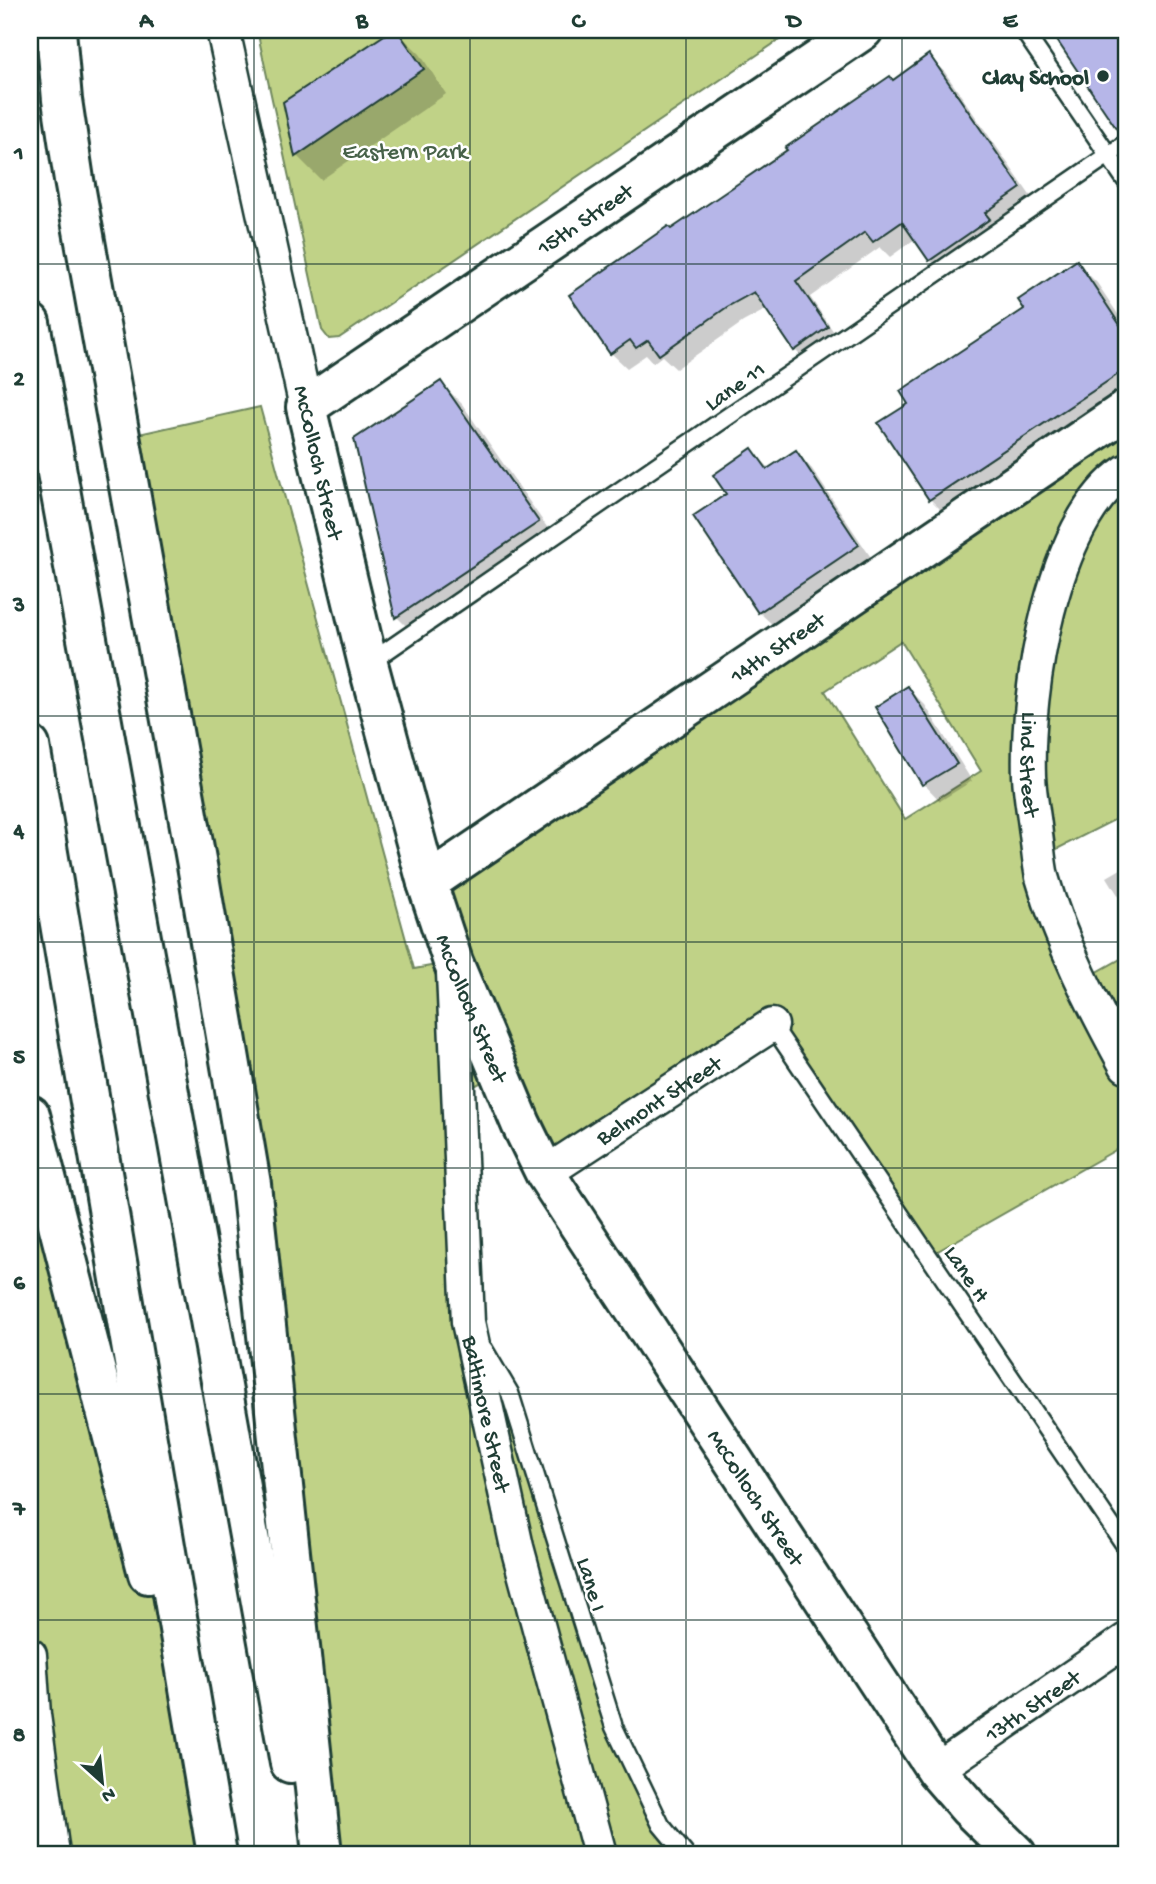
<svg xmlns="http://www.w3.org/2000/svg" width="1156" height="1884" viewBox="0 0 1156 1884" font-family="'Gochi Hand',sans-serif">
<style>
.green{fill:#c0d287;stroke:#70885e;stroke-width:2;fill-rule:evenodd}
.shadow{fill:#0003}
.building{fill:#b6b6e8;stroke:#1f3d34;stroke-width:2}
.lines{fill:none;stroke-linecap:round;stroke-linejoin:round}
.lane-casing{stroke:#1f3d34;stroke-width:21}
.street-casing{stroke:#1f3d34;stroke-width:37}
.secondary-casing{stroke:#1f3d34;stroke-width:44}
.highway-casing{stroke:#1f3d34;stroke-width:44}
.lane{stroke:#fff;stroke-width:16}
.street{stroke:#fff;stroke-width:32}
.secondary{stroke:#fff;stroke-width:38}
.highway{stroke:#fff;stroke-width:38}
.grid{fill:none;stroke:#1f3d34;stroke-width:2;stroke-opacity:0.55}
.poi-dot{fill:#1f3d34;stroke:#fff;stroke-width:2.5}
.labels{text-anchor:middle;stroke-width:5;stroke-linejoin:round;paint-order:stroke}
.poi-label{font-size:23px;font-weight:bold;fill:#1f3d34;stroke:#fff;text-anchor:end}
.park-label{font-size:23px;fill:#476249;stroke:#fff}
.street-label{font-size:23px;fill:#1f3d34;stroke:#fff}
.neatline{fill:none;stroke:#1f3d34;stroke-width:2.5}
.grid-label{font-size:23px;text-anchor:middle;font-weight:bold;fill:#1f3d34}
</style>
<rect width="100%" height="100%" fill="#fff"/>
<filter id="ink" filterUnits="userSpaceOnUse"><feTurbulence type="fractalNoise" baseFrequency=".0143" numOctaves="2"/><feDisplacementMap in="SourceGraphic" scale="14" xChannelSelector="R" yChannelSelector="G"/><feConvolveMatrix kernelMatrix="1 2 1 2 8 2 1 2 1" color-interpolation-filters="sRGB"/></filter>
<g filter="url(#ink)">
<g class="green">
<path d="M257 30H794L339 338 329 339 322 330Z"/>
<path d="M260 407 414 969 453 962 427 883 1126 415V814L1039 858 1081 981 1126 956V1144L929 1256 772 1025 545 1173 498 1073 458 1095 468 1322 510 1393 614 1727 685 1854H322L276 1401 121 438ZM901 641 981 771 905 819 825 691Z"/>
<path d="M30 1115 210 1818 218 1854H30Z"/>
</g>
<g class="shadow">
<path d="M395 30 420 54 446 94 321 180 297 156 285 103Z"/>
<path d="M1052 30H1126V138L1121 133Z"/>
<path d="M929 56 944 71 1036 204 946 276 930 260 915 239 890 257 880 247 810 297 842 344 811 366 795 350 767 309 743 322 676 369 662 356 653 363 646 355 627 368 611 353 671 231Z"/>
<path d="M1076 262 1097 283 1126 326V404L951 520 930 499 910 404 1026 309Z"/>
<path d="M441 383 462 404 558 543 417 637 397 617 356 440Z"/>
<path d="M752 450 770 469 796 452 812 469 874 562 776 628 759 612 728 495Z"/>
<path d="M908 688 925 705 972 781 940 801 924 784 877 708Z"/>
<path d="M1126 866V908L1107 877Z"/>
</g>
<g class="building">
<path d="M392 30H397L424 69 295 157 283 102Z"/>
<path d="M1050 30H1126V133L1120 134Z"/>
<path d="M929 54 1021 188 985 213 990 219 929 261 902 222 873 242 865 232 796 281 828 327 794 351 754 292 727 307 659 355 648 340 636 348 630 340 610 354 569 295 668 226 671 229 730 189 787 150 785 148 890 76 893 80Z"/>
<path d="M1077 260 1126 334V369L929 500 878 423 908 404 900 391 1024 309 1018 300Z"/>
<path d="M441 381 539 522 395 618 354 439Z"/>
<path d="M752 448 767 469 796 450 859 545 758 613 693 516 726 494 713 475Z"/>
<path d="M908 686 957 764 922 785 875 707Z"/>
</g>
<g class="lines">
<defs>
<g id="lane">
<path d="M1023 30 1126 181"/>
<path d="M369 663 1126 143"/>
<path d="M772 1025 1126 1547"/>
<path d="M484 1349 510 1393 614 1727 661 1825 685 1854"/>
</g>
<g id="street">
<path d="M223 30 306 407"/>
<path id="s1" d="M1126 471C1051 521 1026 692 1029 776 1030 796 1034 815 1036 834 1038 848 1039 863 1042 877 1061 944 1093 1005 1126 1066"/>
<path id="s2" d="M453 973 468 1322 517 1547 600 1854"/>
<path id="s3" d="M545 1173 772 1025"/>
<path d="M30 1655 34 1715 53 1854"/>
<path id="s4" d="M936 1770 1126 1640"/>
</g>
<g id="secondary">
<path id="s5" d="M863 30 306 407 368 664 427 883 453 962 521 1124 545 1173 936 1770 969 1808 1016 1854"/>
<path id="s6" d="M427 883 1126 410"/>
</g>
<g id="highway">
<path d="M56 30 62 100 74 180 197 865 251 1184 322 1854"/>
<path d="M30 323 290 1763"/>
<path d="M30 746 217 1854"/>
<path d="M30 1115 148 1574"/>
</g>
</defs>
<use href="#lane" class="lane-casing"/>
<use href="#street" class="street-casing"/>
<use href="#secondary" class="secondary-casing"/>
<use href="#highway" class="highway-casing"/>
<use href="#lane" class="lane"/>
<use href="#street" class="street"/>
<use href="#secondary" class="secondary"/>
<use href="#highway" class="highway"/>
</g>
</g>
<path class="grid" d="M254 30V1854M470 30V1854M686 30V1854M902 30V1854M30 264H1126M30 490H1126M30 716H1126M30 942H1126M30 1168H1126M30 1394H1126M30 1620H1126"/>
<circle class="poi-dot" cx="1103" cy="76" r="7"/>
<g class="labels">
<g class="poi-label">
<text x="1089" y="84">Clay School</text>
</g>
<g class="park-label">
<text x="405" y="158">Eastern Park</text>
</g>
<g class="street-label">
<text transform="translate(584 218) rotate(-34)" y="8">15th Street</text>
<text transform="translate(734 385) rotate(-35)" y="8">Lane 11</text>
<text transform="translate(320 462) rotate(77)" y="8">McColloch Street</text>
<text dy="8" stroke="none"><textPath href="#s6" startOffset="422">14th Street</textPath></text>
<text dy="8" stroke="none"><textPath href="#s1" startOffset="318">Lind Street</textPath></text>
<text dy="8" stroke="none"><textPath href="#s5" startOffset="1297">McColloch Street</textPath></text>
<text dy="8" stroke="none"><textPath href="#s3" startOffset="135">Belmont Street</textPath></text>
<text transform="translate(968 1273) rotate(56)" y="8">Lane H</text>
<text dy="8" stroke="none"><textPath href="#s2" startOffset="443">Baltimore Street</textPath></text>
<text dy="8" stroke="none"><textPath href="#s5" startOffset="1864">McColloch Street</textPath></text>
<text transform="translate(593 1584) rotate(73)" y="8">Lane I</text>
<text dy="8" stroke="none"><textPath href="#s4" startOffset="116">13th Street</textPath></text>
</g>
</g>
<rect width="1156" height="1884" fill="none" stroke="#fff" stroke-width="77"/>
<g transform="translate(102 1782) rotate(153)" stroke="#ffffff" stroke-width="5" paint-order="stroke">
<path d="M0-5L12 26L0 18L-12 26Z" fill="#1f3d34"/>
<text y="-10" font-size="19" font-weight="bold" text-anchor="middle" fill="#1f3d34">N</text>
</g>
<rect x="38" y="38" width="1080" height="1808" class="neatline"/>
<g class="grid-label">
<text x="146" y="27">A</text>
<text x="362" y="27">B</text>
<text x="578" y="27">C</text>
<text x="794" y="27">D</text>
<text x="1010" y="27">E</text>
<text x="19" y="159">1</text>
<text x="19" y="385">2</text>
<text x="19" y="611">3</text>
<text x="19" y="837">4</text>
<text x="19" y="1063">5</text>
<text x="19" y="1289">6</text>
<text x="19" y="1515">7</text>
<text x="19" y="1741">8</text>
</g>
</svg>
